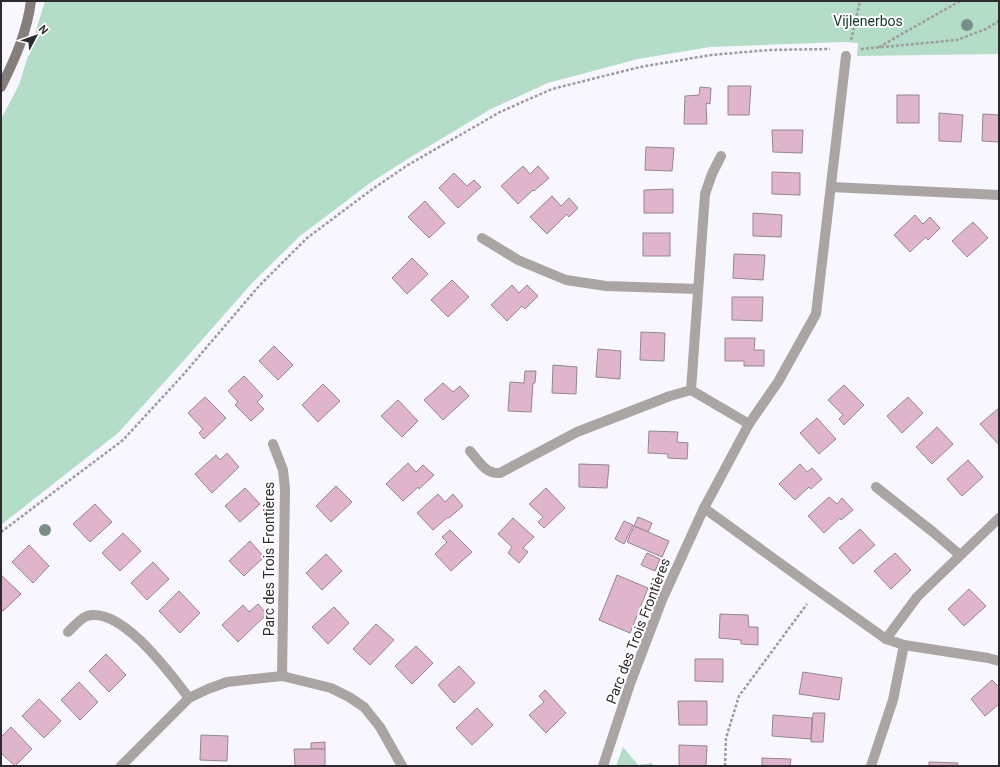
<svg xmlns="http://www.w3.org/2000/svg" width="1000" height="767" viewBox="0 0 1000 767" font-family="Roboto,sans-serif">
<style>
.green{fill:#b4ddc7}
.building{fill:#e1b4ce;stroke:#93888e}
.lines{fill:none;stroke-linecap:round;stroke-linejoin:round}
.path{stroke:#9e9ca2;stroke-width:2.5;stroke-dasharray:3 2;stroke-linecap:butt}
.street{stroke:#aaa5a3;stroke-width:10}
.secondary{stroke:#857e7b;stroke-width:10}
.tree{fill:#788e88}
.labels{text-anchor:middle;stroke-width:4;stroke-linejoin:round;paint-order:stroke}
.park-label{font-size:14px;fill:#103927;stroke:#fff}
.street-label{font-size:14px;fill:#2d2b2f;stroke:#fff}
</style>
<rect width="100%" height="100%" fill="#f8f6fe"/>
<g class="green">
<path d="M45 1H999V54L857 56 858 43 843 42 710 47 638 59 548 83 491 109 406 160 370 183 300 236 253 282 178 367 118 433 1 525V119L19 85Z"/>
<path d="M623 747 638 765 652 763 653 766H616Z"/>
</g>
<g class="building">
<path d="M728 86H751L749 115H728Z"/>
<path d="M700 87 711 88 710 104 706 103 707 124H684L685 96 699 95Z"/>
<rect x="897" y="95" width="22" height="28"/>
<path d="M939 113 963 115 961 142 939 141Z"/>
<path d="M983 114 999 115V142L982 141Z"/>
<path d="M772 130H803L802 153 773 152Z"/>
<path d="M646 147 674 148 672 171 645 170Z"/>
<path d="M523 166 530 174 538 166 549 178 534 191 533 190 518 204 501 186Z"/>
<path d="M772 172 800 173V195L772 194Z"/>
<path d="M454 173 467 186 474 180 481 187 458 208 439 188Z"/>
<path d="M673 189V213H644V190Z"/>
<path d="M552 196 561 206 569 198 578 208 569 217 567 214 547 234 530 217Z"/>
<path d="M425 201 445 223 429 238 408 217Z"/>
<path d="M753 213 782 215 781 237 753 236Z"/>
<path d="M915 215 923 224 930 217 940 228 928 240 926 237 910 252 894 235Z"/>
<path d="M973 222 988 238 967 257 952 241Z"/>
<rect x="643" y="233" width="27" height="23"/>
<path d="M734 254 765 255 763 280 733 278Z"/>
<path d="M412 258 428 274 407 294 392 278Z"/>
<path d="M452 280 469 297 448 317 431 300Z"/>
<path d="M512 285 519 293 527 285 538 296 525 309 522 306 507 321 491 305Z"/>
<path d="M732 297H763L762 321 732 320Z"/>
<path d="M641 332 665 333 664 361 640 360Z"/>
<path d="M725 338H755L754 350H764V366H744V361H725Z"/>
<path d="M274 346 293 365 278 380 259 361Z"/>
<path d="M598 349 621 351 620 379 596 377Z"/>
<path d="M553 365 577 367 576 394 552 393Z"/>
<path d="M525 371H536L535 383H533L531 412 508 411 510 382 524 383Z"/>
<path d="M244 376 263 396 257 402 264 409 251 421 235 405 238 402 228 391Z"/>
<path d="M443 383 453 392 460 386 469 396 443 420 424 400Z"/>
<path d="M323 384 340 401 318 422 302 405Z"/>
<path d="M844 385 864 405 844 425 839 419 843 415 828 400Z"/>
<path d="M205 397 226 418 204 439 199 433 203 429 188 413Z"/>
<path d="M908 397 923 413 902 433 887 416Z"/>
<path d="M398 400 418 421 402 437 381 416Z"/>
<path d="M999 408V445L980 424Z"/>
<path d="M817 418 836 439 819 454 800 433Z"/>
<path d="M937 427 953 444 932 464 916 447Z"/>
<path d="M649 431 678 432 677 442 688 443 687 459 668 458V454L648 453Z"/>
<path d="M227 453 239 467 212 493 195 474 216 455 220 460Z"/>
<path d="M968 460 983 477 962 496 947 479Z"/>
<path d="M408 463 416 472 423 465 434 475 419 489 418 487 403 501 386 484Z"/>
<path d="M579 464 609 465 607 488 579 487Z"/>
<path d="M800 464 807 472 812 468 822 479 811 489 809 487 795 500 779 484Z"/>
<path d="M336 486 352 502 331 522 316 506Z"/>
<path d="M245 488 260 504 240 522 225 506Z"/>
<path d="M546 488 565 508 544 528 538 522 543 517 529 504Z"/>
<path d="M438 494 445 502 453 494 463 506 449 518 448 517 433 530 417 513Z"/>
<path d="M829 497 837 504 842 498 853 510 841 520 840 518 824 533 808 516Z"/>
<path d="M95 504 112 522 90 542 73 524Z"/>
<path d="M638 517 652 523 648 532 634 526Z"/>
<path d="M513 518 534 537 523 548 528 552 519 563 508 553 512 547 498 534Z"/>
<path d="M624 521 633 525 624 544 615 539Z"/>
<path d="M634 526 669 541 662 557 627 542Z"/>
<path d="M860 529 875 545 853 564 839 548Z"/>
<path d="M450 530 472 552 451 571 435 554 447 542 442 537Z"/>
<path d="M123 533 141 551 120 571 102 553Z"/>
<path d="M250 541 264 557 244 576 229 561Z"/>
<path d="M29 545 49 566 33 583 12 562Z"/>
<path d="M647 553 660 559 655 571 641 565Z"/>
<path d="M895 553 911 570 891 589 874 571Z"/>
<path d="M326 554 342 571 322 590 306 573Z"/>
<path d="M153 562 169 579 147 600 131 583Z"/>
<path d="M1 575 21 594 3 611 1 609Z"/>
<path d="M617 575 648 588 630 633 599 620Z"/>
<path d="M969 589 986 606 964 626 948 609Z"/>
<path d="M179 591 200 613 180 633 159 611Z"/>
<path d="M258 604 267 614 238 642 222 625 243 605 249 612Z"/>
<path d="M334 607 349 623 328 644 312 627Z"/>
<path d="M720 614 748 615 749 627H758V645L741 644V640L719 638Z"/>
<path d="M376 624 394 640 370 665 353 649Z"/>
<path d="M416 646 433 663 412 684 395 666Z"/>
<path d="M106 654 126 675 109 692 89 671Z"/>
<path d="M695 659H723V682L695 681Z"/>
<path d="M459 666 475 683 454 703 438 685Z"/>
<path d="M803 672 842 678 839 700 799 694Z"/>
<path d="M992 680 999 687V704L985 716 971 699Z"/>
<path d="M79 682 98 702 80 720 61 700Z"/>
<path d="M545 690 566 713 546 733 529 715 544 702 539 696Z"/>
<path d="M39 699 61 721 44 738 22 716Z"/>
<path d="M678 701H707V725H679Z"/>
<path d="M477 708 493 725 472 745 456 728Z"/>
<path d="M813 713H825L823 742H811Z"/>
<path d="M773 715 812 718 811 739 772 736Z"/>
<path d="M11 727 32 749 15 766 1 753V737Z"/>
<path d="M201 735 228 736 227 761 200 760Z"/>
<path d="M325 742V749H311V743Z"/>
<path d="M679 745 707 746 706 766H679Z"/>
<path d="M294 749H325V766H295Z"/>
<path d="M762 758 791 759 790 766H762Z"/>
<path d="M929 762 958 763 957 766H929Z"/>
</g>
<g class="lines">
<g class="path">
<path d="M851 40 860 1"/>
<path d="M879 47 960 1"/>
<path d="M861 49 957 40 986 29 999 21"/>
<path d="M1 532 123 440 183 375 259 286 307 238 374 188 408 165 500 112 552 89 640 67 711 55 769 50 830 49"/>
<path d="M725 766 726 738 739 696 807 604"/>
</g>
<g class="street">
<path d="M721 156 712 174 705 194 691 390 749 424"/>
<path d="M831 187 999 195"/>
<path d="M482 238 518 260 566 280 606 286 698 289"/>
<path d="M273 444 283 470 285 489 282 676"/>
<path d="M470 451C479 461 485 474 500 473L577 432 670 396 691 390"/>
<path d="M876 487 933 532 960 555"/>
<path d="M704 508 817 590 886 639 904 645 988 658 999 661"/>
<path d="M68 632C73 627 80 619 87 616 122 606 171 675 189 698"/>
<path d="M886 639 917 597 999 518"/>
<path d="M121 766 189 698 208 689 227 682 282 676 331 688 349 697 364 707 380 727 402 766"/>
<path d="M603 766 630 684 662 600 704 508 749 424 778 382 816 314 846 56"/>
<path d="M871 766 893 700 904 645"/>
</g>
<path class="secondary" d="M1 87C15 59 27 32 31 1"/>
</g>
<g class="tree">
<circle cx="967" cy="25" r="6"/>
<circle cx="45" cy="530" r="6"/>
</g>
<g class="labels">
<g class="park-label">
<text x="868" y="26">Vijlenerbos</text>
</g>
<g class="street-label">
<text transform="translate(269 559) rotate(-90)" y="5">Parc des Trois Frontières</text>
<text transform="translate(638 631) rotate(-69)" y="5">Parc des Trois Frontières</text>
</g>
</g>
<rect width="1000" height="767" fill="none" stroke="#2d2b2f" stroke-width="4"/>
<g transform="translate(36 36) rotate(49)" stroke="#ffffff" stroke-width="3" paint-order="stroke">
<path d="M0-3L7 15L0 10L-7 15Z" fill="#2d2b2f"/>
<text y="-6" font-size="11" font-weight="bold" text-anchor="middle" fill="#2d2b2f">N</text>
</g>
</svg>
